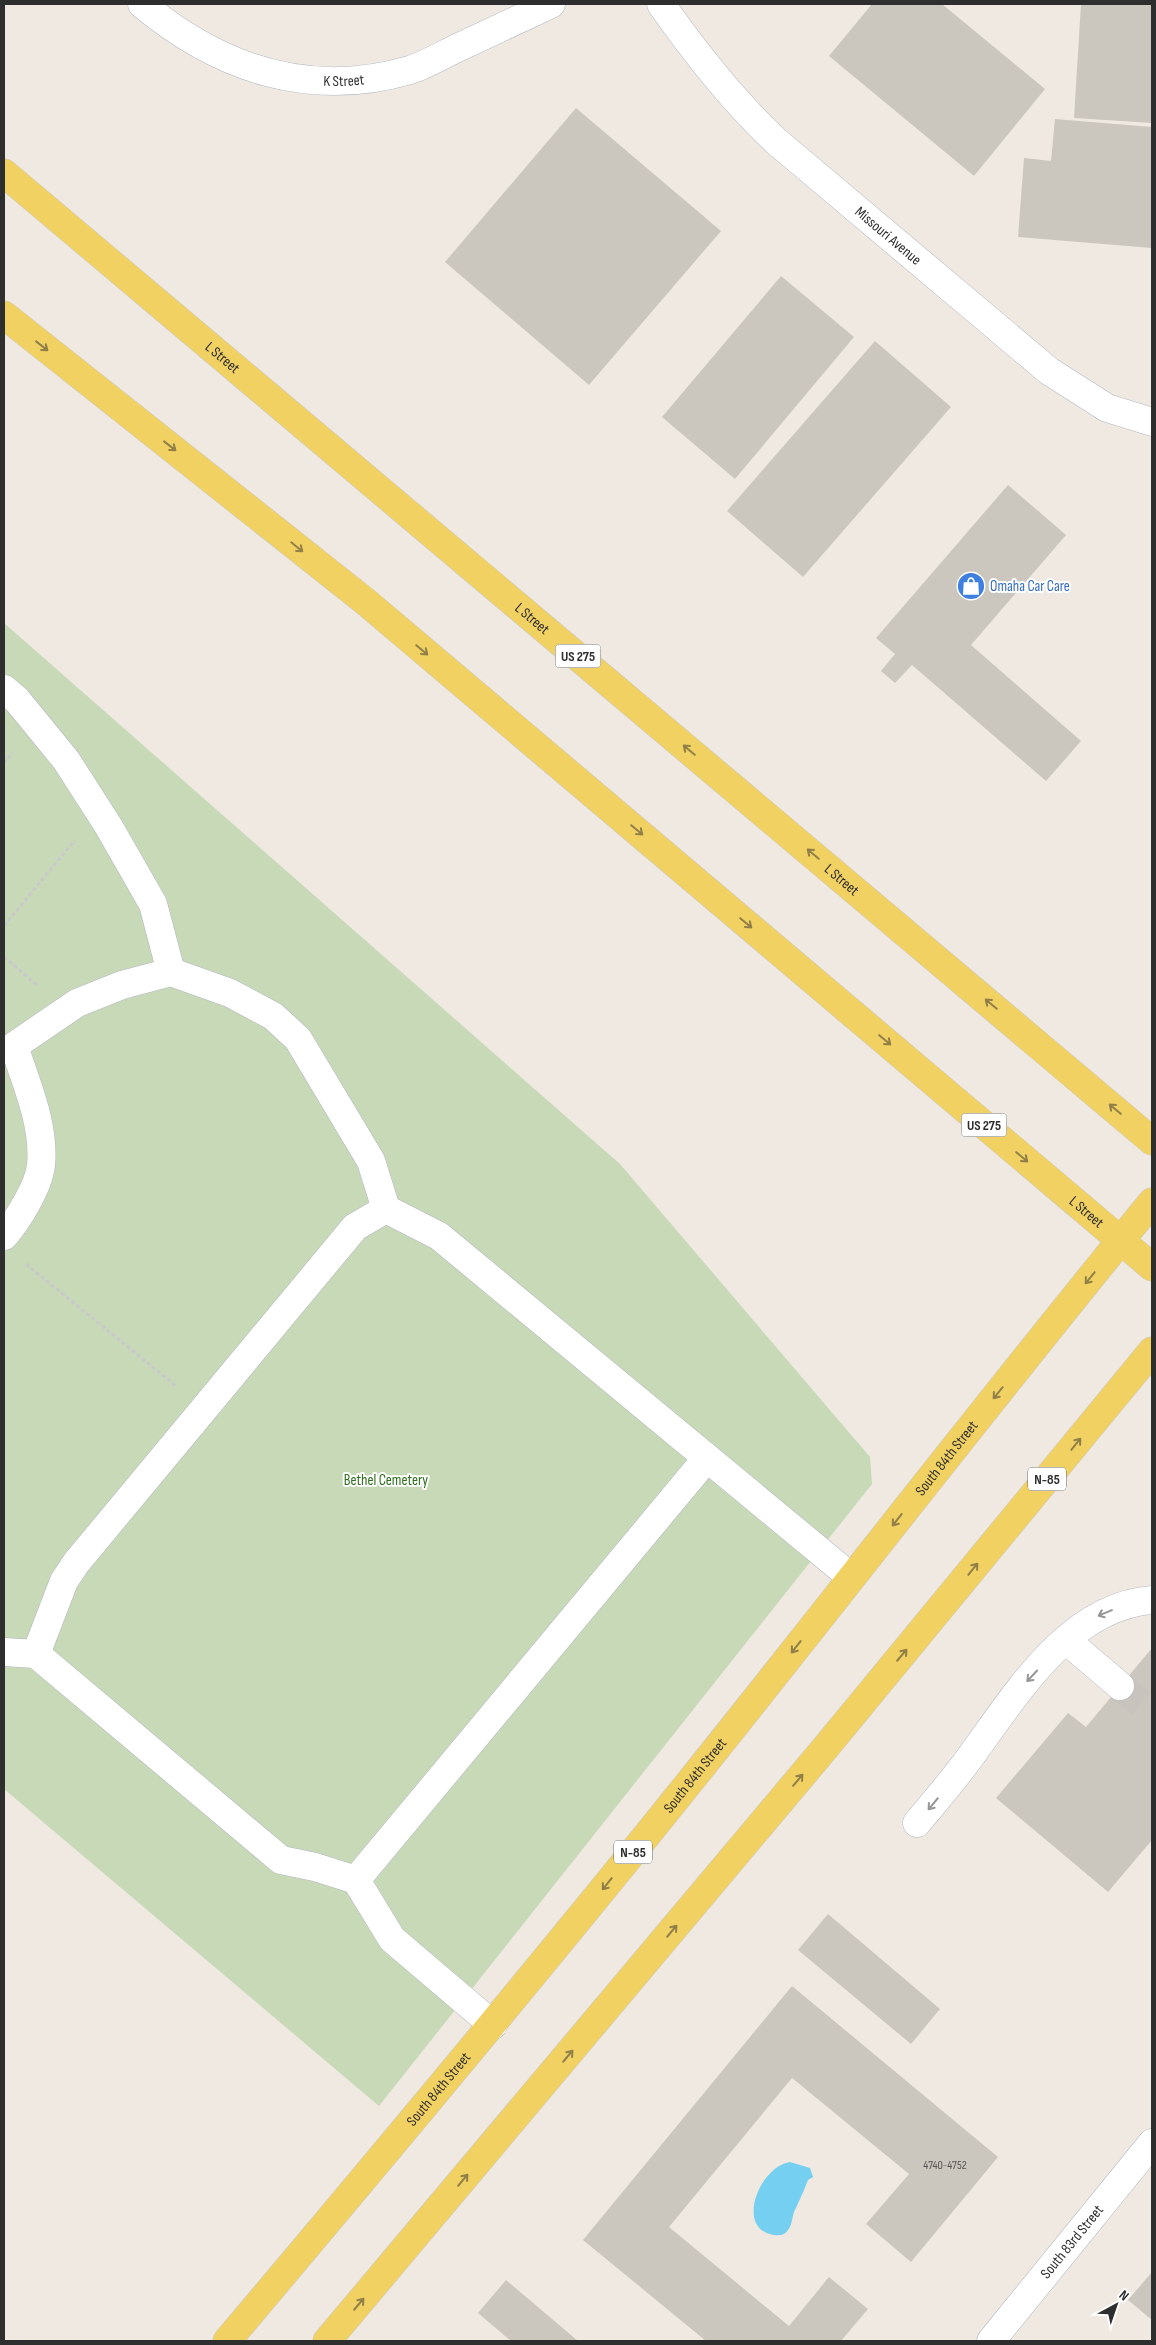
<svg xmlns="http://www.w3.org/2000/svg" width="1156" height="2345" viewBox="0 0 1156 2345" font-family="'Sofia Sans Condensed',sans-serif">
<style>
.cemetery{fill:#c8d9b8}
.water{fill:#75cff0}
.building{fill:#cbc7bf}
.lines{fill:none;stroke-linecap:round;stroke-linejoin:round}
.minor-tunnel{stroke:#c8c4bd;stroke-width:28;stroke-dasharray:28 14;stroke-linecap:butt}
.minor-casing{stroke:#b4b7c1;stroke-width:29}
.major-casing{stroke:#c9c9c9;stroke-width:29}
.path{stroke:#c9c9c9;stroke-width:3;stroke-dasharray:4 2.5;stroke-linecap:butt}
.minor{stroke:#fff;stroke-width:28}
.major{stroke:#f2d163;stroke-width:28}
.oneway{stroke:#908048}
.oneway2{stroke:#969696}
.labels{text-anchor:middle;stroke-width:4;stroke-linejoin:round;paint-order:stroke}
.number-label{font-size:12px;fill:#555452}
.shield{fill:#fff;stroke:#6d6d6d;stroke-width:1}
.shield-label{font-size:14px;font-weight:bold;fill:#2e2e2e}
.street-label{font-size:15px;fill:#2e2e2e;stroke:#fff}
.shop-label{font-size:15px;fill:#366cbe;stroke:#fff;text-anchor:start}
.park-label{font-size:15px;fill:#2c6e1b;stroke:#fff}
</style>
<rect width="100%" height="100%" fill="#efe9e1"/>
<path class="cemetery" d="M4 623 620 1164 870 1457 872 1484 379 2106 4 1789Z"/>
<path class="water" d="M790 2162 810 2168 813 2177 808 2180C804 2191 799 2201 794 2212 792 2218 792 2225 788 2230 785 2235 779 2236 774 2235 734 2229 760 2166 790 2162Z"/>
<g class="building">
<path d="M872 4H942L1045 89 974 176 829 56Z"/>
<path d="M1081 4H1152V123L1074 118Z"/>
<path d="M576 108 721 231 589 385 445 262Z"/>
<path d="M1055 119 1152 127V248L1018 237 1024 158 1051 161Z"/>
<path d="M781 276 854 337 735 479 662 417Z"/>
<path d="M875 341 951 407 803 577 727 511Z"/>
<path d="M1008 485 1066 535 971 645 1081 741 1046 781 912 665 895 683 881 671 895 654 876 638Z"/>
<path d="M1152 1648V1840L1108 1892 996 1798 1068 1713 1086 1727Z"/>
<path d="M828 1914 940 2009 911 2044 798 1950Z"/>
<path d="M792 1986 998 2157 911 2262 866 2224 909 2174 792 2078 669 2227 789 2326 829 2277 868 2309 841 2341H706L583 2240Z"/>
<path d="M1152 2272V2320L1128 2300Z"/>
<path d="M506 2280 578 2341H511L478 2313Z"/>
</g>
<g class="lines">
<path class="minor-tunnel" d="M1120 1686 1152 1713"/>
<defs>
<g id="minor">
<path id="s1" d="M142 4C220 69 310 99 410 70 425 65 441 56 455 49 487 34 519 19 551 4"/>
<path id="s2" d="M661 4C696 54 732 100 777 142L1049 371 1107 408 1152 422"/>
<path d="M4 689 17 700 66 760 109 827 153 904 171 972"/>
<path d="M4 1236C18 1220 39 1186 41 1165 45 1125 26 1083 14 1046L77 1003 122 985 171 972 230 993 273 1016 298 1039 371 1161 386 1209 439 1236 851 1577"/>
<path d="M1066 1640 1120 1686"/>
<path d="M4 1652 36 1654 281 1860 315 1867 356 1880 707 1458"/>
<path d="M36 1654 64 1581 76 1563 355 1227 386 1209"/>
<path d="M917 1823C937 1799 958 1775 976 1749 1019 1690 1071 1606 1152 1600"/>
<path d="M356 1880 392 1939 493 2025"/>
<path id="s3" d="M991 2341 1152 2143"/>
</g>
<g id="major">
<path id="s4" d="M4 173 1152 1141"/>
<path id="s5" d="M4 315 366 602 1152 1267"/>
<path id="s6" d="M227 2341C384 2155 540 1969 692 1779 846 1587 996 1392 1152 1202"/>
<path d="M327 2341 826 1747 1152 1351"/>
</g>
</defs>
<use href="#minor" class="minor-casing"/>
<use href="#major" class="major-casing"/>
<g class="path">
<path d="M4 763 13 752"/>
<path d="M4 926 75 840"/>
<path d="M4 957 38 986"/>
<path d="M26 1264 176 1386"/>
</g>
<use href="#minor" class="minor"/>
<use href="#major" class="major"/>
</g>
<defs><path id="oneway-shaft" d="M-6 0H5M1.5-3L5.5 0L1.5 3" fill="none" stroke-width="1.6" stroke-linecap="round" stroke-linejoin="round" transform="scale(1.25)"/></defs>
<g class="oneway">
<use href="#oneway-shaft" transform="translate(42 346) rotate(38)"/>
<use href="#oneway-shaft" transform="translate(170 446) rotate(38)"/>
<use href="#oneway-shaft" transform="translate(297 547) rotate(39)"/>
<use href="#oneway-shaft" transform="translate(422 650) rotate(40)"/>
<use href="#oneway-shaft" transform="translate(689 750) rotate(-140)"/>
<use href="#oneway-shaft" transform="translate(637 830) rotate(40)"/>
<use href="#oneway-shaft" transform="translate(813 854) rotate(-140)"/>
<use href="#oneway-shaft" transform="translate(746 923) rotate(40)"/>
<use href="#oneway-shaft" transform="translate(991 1004) rotate(-140)"/>
<use href="#oneway-shaft" transform="translate(885 1040) rotate(40)"/>
<use href="#oneway-shaft" transform="translate(1115 1109) rotate(-140)"/>
<use href="#oneway-shaft" transform="translate(1022 1157) rotate(40)"/>
<use href="#oneway-shaft" transform="translate(1090 1278) rotate(129)"/>
<use href="#oneway-shaft" transform="translate(998 1393) rotate(129)"/>
<use href="#oneway-shaft" transform="translate(1076 1444) rotate(-51)"/>
<use href="#oneway-shaft" transform="translate(897 1520) rotate(128)"/>
<use href="#oneway-shaft" transform="translate(973 1569) rotate(-51)"/>
<use href="#oneway-shaft" transform="translate(796 1647) rotate(128)"/>
<use href="#oneway-shaft" transform="translate(902 1655) rotate(-50)"/>
<use href="#oneway-shaft" transform="translate(798 1780) rotate(-50)"/>
<use href="#oneway-shaft" transform="translate(607 1884) rotate(129)"/>
<use href="#oneway-shaft" transform="translate(672 1931) rotate(-50)"/>
<use href="#oneway-shaft" transform="translate(568 2056) rotate(-50)"/>
<use href="#oneway-shaft" transform="translate(463 2180) rotate(-50)"/>
<use href="#oneway-shaft" transform="translate(359 2304) rotate(-50)"/>
</g>
<g class="oneway2">
<use href="#oneway-shaft" transform="translate(1105 1613) rotate(157)"/>
<use href="#oneway-shaft" transform="translate(1032 1676) rotate(133)"/>
<use href="#oneway-shaft" transform="translate(933 1804) rotate(130)"/>
</g>
<defs>
<symbol id="shop-disc" viewBox="-11 -11 22 22"><circle r="9.5" fill="#3f7fe0" stroke="#fff"/><path d="M-5-2.5h2.3a2.7 3.5 0 0 1 5.4 0H5L5.5 6h-11ZM-1.5-2.5h3a1.5 2.3 0 0 0-3 0Z" fill="#fff"/></symbol>
</defs>
<g fill-rule="evenodd">
<use href="#shop-disc" x="955" y="570" width="32" height="32"/>
</g>
<g class="labels">
<g class="number-label">
<text x="945" y="2169">4740-4752</text>
</g>
<g class="shield">
<rect x="555.5" y="644.5" width="45" height="23" rx="4"/>
<rect x="961.5" y="1113.5" width="45" height="23" rx="4"/>
<rect x="1028" y="1467.5" width="38" height="23" rx="4"/>
<rect x="614" y="1840.5" width="38" height="23" rx="4"/>
</g>
<g class="shield-label">
<text x="578" y="661">US 275</text>
<text x="984" y="1130">US 275</text>
<text x="1047" y="1484">N-85</text>
<text x="633" y="1857">N-85</text>
</g>
<g class="street-label">
<text dy="5" stroke="none"><textPath href="#s1" startOffset="221">K Street</textPath></text>
<text dy="5" stroke="none"><textPath href="#s2" startOffset="326">Missouri Avenue</textPath></text>
<text dy="5" stroke="none"><textPath href="#s4" startOffset="286">L Street</textPath></text>
<text dy="5" stroke="none"><textPath href="#s4" startOffset="691">L Street</textPath></text>
<text dy="5" stroke="none"><textPath href="#s4" startOffset="1096">L Street</textPath></text>
<text dy="5" stroke="none"><textPath href="#s5" startOffset="1406">L Street</textPath></text>
<text dy="5" stroke="none"><textPath href="#s6" startOffset="1139">South 84th Street</textPath></text>
<text dy="5" stroke="none"><textPath href="#s6" startOffset="734">South 84th Street</textPath></text>
<text dy="5" stroke="none"><textPath href="#s6" startOffset="329">South 84th Street</textPath></text>
<text dy="5" stroke="none"><textPath href="#s3" startOffset="128">South 83rd Street</textPath></text>
</g>
<g class="shop-label">
<text x="990" y="591">Omaha Car Care</text>
</g>
<g class="park-label">
<text x="386" y="1485">Bethel Cemetery</text>
</g>
</g>
<rect width="1156" height="2345" fill="none" stroke="#2e2e2e" stroke-width="10"/>
<g transform="translate(1116 2305) rotate(40)" stroke="#ffffff" stroke-width="4" paint-order="stroke">
<path d="M0-4L9 19L0 12L-9 19Z" fill="#2e2e2e"/>
<text y="-8" font-size="14" font-weight="bold" text-anchor="middle" fill="#2e2e2e">N</text>
</g>
</svg>
